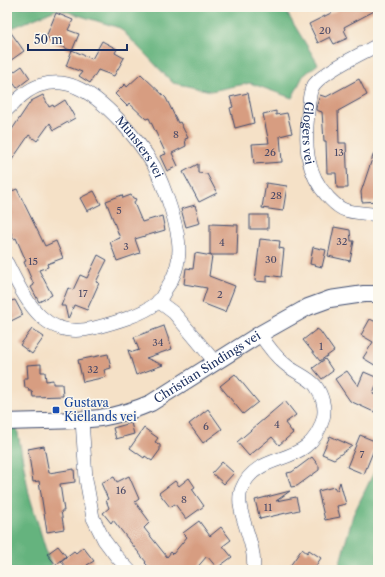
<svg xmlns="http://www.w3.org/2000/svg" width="385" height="577" viewBox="0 0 385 577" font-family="'Libre Caslon Text',serif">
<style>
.forest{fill:#65b37e;stroke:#40716e}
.building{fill:#d79d81}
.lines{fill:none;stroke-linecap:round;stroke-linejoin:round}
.minor-casing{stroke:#3c4a6e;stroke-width:14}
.tertiary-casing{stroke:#3c4a6e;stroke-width:18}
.minor{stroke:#fff;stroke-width:13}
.tertiary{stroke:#fff;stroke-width:16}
.transit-dot{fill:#1a4fb4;stroke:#fbf7ec;stroke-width:1.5}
.labels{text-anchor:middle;stroke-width:3;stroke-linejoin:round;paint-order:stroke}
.number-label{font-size:10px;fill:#4a4a67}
.street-label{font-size:12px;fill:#1b2f5e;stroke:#fbf7ec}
.transit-label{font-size:12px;fill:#164399;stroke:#fbf7ec;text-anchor:start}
</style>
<rect width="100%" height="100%" fill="#fbf7ec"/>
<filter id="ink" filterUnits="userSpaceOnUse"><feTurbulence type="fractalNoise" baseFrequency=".025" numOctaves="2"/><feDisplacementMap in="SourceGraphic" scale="8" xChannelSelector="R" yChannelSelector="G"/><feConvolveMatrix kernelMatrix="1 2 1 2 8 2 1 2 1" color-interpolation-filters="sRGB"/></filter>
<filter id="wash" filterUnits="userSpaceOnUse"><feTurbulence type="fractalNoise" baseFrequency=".012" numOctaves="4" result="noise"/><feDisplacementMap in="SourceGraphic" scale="16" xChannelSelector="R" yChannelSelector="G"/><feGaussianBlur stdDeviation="0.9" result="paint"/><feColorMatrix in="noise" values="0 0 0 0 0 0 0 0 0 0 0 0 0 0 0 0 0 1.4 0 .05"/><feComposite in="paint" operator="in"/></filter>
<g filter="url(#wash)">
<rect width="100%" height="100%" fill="#f5e1c7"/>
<g class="forest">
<path d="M7 7H302L287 13 318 64 303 76 292 98 250 83 211 91 173 83 120 28 58 9 7 30Z"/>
<path d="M7 410 15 417 29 494 49 560 54 570H7Z"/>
<path d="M378 464V570H338L353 515Z"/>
</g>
<g id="blocks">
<g class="building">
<path d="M343 7H378V9L344 27 345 29 344 30 348 38 334 44 330 37 318 43 309 24Z"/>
<path d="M56 13 73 20 68 30 79 34 72 51 52 42 53 40 46 37Z"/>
<path d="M7 27 24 51 7 63Z"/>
<path d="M102 41 117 49 115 53 124 58 114 76 98 70 90 83 79 76 82 72 66 66 72 50 92 59Z"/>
<path d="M22 66 30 78 17 88 8 76Z"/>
<path d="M141 74 166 98 178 123 180 122 188 138 185 139 186 146 172 153 178 166 167 171 160 156 166 154 149 118 146 119 129 103 127 106 115 94 125 84 127 87Z"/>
<path d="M359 79 367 95 338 111 339 143H346L348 188H337L336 173H327L326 141H324L322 112 316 110V108L320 95 326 97Z"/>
<path d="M248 93 254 123 235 128 230 108 233 107 230 97Z"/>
<path d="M43 95 49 107 53 105 54 107 65 100 75 118 54 130 50 123 37 141 29 135 7 167V137L31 101Z"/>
<path d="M276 111V115L287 113 292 133 280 136 282 162 254 164 252 144 269 143 263 114Z"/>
<path d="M374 153 378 201 362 202 361 192Z"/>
<path d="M198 164V173L207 174 217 193 199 202 183 172Z"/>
<path d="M266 183 287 186 283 211 262 208Z"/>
<path d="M17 189 45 246 56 241 63 258 47 264 48 267 39 270 52 295 39 302 31 287 34 285 24 262 26 261 16 238 14 239 7 225V193Z"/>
<path d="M94 191 101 204 87 211 80 198Z"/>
<path d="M122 195 123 198 131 195 133 198 136 199 134 203 142 222 162 216 165 230 135 239 140 253 117 261 110 242 120 238 106 201Z"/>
<path d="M195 205 200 223 186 227 181 209Z"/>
<rect x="250" y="215" width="18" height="14"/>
<path d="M210 224 238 225 237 255H210Z"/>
<path d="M334 227 350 230 351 241H354L350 261 328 256Z"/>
<path d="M260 239 280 241 279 248 284 249 281 277 267 275V282L255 281Z"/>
<path d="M313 247 326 250 322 267 310 264Z"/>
<path d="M195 253 212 256 209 276 235 286 225 312 202 303 207 288 184 284 186 268 193 269Z"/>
<path d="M98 255 107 260 96 282 99 283 87 310 74 305 68 319 65 306H61L68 288 73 290 80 275 87 278Z"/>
<path d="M15 300 23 315 7 323V302Z"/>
<path d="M370 319 378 323V367L363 358 373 342 361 335Z"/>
<path d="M164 326 172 349 146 358 163 365 136 375 128 350 133 352 139 350 134 337Z"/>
<path d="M32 329 44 337 32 354 20 345Z"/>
<path d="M317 329 320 331 334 351 320 361 303 340Z"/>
<path d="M108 354 111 368 104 370 106 377 83 382 78 360Z"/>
<path d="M325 359 333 371 322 379 313 368Z"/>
<path d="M41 364V372H45L46 381 53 380V384H62L63 396 33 397 32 391H29L28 388H25L24 378H28L27 365Z"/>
<path d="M347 371 358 386 364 372 378 378V381L373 394 378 396V403L374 412 350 401 335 379Z"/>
<path d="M235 374 258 402 243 414 220 386Z"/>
<path d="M285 401 296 415 285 423 293 433 279 445 272 437 249 456 237 442Z"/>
<path d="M208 409 222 429 203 443 189 424Z"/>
<path d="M131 423 134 434 116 439 113 428Z"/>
<path d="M144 428 158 438 155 442 160 445V450L152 461 145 456 144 458 130 448Z"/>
<path d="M360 435 377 442 364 474 347 467Z"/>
<path d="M330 436 352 446 334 459 322 454Z"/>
<path d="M44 446 49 473 74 469 75 482 60 484 64 511H61L64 529 47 532 39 481 33 482 28 449Z"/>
<path d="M312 457 319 466V470L297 486 291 487 287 473 292 472Z"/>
<path d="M222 462 234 473 224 484 212 473Z"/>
<path d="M129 476 139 499 135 502 150 522 144 528 167 557 171 552 173 554 187 537 183 533 199 521 210 536 221 527 231 540 223 546 232 557 217 568 207 556 195 570H152L145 563 146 562 113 520 111 523 103 513 109 508 106 500 108 499 101 483 114 477 117 482Z"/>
<path d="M189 478 195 487 192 489 204 506 186 519 175 504 170 507 159 493 175 481 179 486Z"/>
<path d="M340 482 346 504 337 506 340 517 325 520 318 491 334 487 337 491Z"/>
<path d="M290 491 276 501 296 497 299 510 260 519 255 500Z"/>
<path d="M58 546 66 556 56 565 47 554Z"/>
<path d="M83 547 94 561 87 565 91 570H68L61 561 74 551 76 553Z"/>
<path d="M302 549 307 553 309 550 321 558 313 570H287Z"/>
</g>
</g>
</g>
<g filter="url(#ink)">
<use href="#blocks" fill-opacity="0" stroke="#3c4a6e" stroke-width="1"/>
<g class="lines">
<defs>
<g id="minor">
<path id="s1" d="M378 45C363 53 319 73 312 88 309 94 309 104 308 112 305 144 305 172 328 197 333 202 338 208 345 210 351 213 370 213 378 215"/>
<path id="s2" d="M7 110C16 101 27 89 41 85 52 82 65 82 76 87 105 99 138 139 154 166 164 185 179 228 179 249 179 263 174 278 166 289 164 293 161 299 158 302 143 315 113 323 94 328 43 341 26 300 7 263"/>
<path d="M158 301 174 313 215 362"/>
<path d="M82 420 86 479 93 518 104 540 116 556 129 570"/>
<path d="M253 570C258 543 232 509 242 488 259 448 309 470 323 419 326 408 322 394 315 385 307 376 294 372 285 364 275 356 267 345 260 334"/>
</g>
<g id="tertiary">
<path id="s3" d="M7 422C38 420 70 422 100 418 118 415 135 410 151 403L260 334 308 307 330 299 364 294H378"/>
</g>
</defs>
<use href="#minor" class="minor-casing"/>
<use href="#tertiary" class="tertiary-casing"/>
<use href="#minor" class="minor"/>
<use href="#tertiary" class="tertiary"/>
</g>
</g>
<rect class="transit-dot" x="52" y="406" width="8" height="8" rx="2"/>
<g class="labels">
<g class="number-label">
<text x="325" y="34">20</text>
<text x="176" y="138">8</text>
<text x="270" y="156">26</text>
<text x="339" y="156">13</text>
<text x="276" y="199">28</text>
<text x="119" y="214">5</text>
<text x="342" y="245">32</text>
<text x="222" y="246">4</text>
<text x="126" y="250">3</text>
<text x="271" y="263">30</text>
<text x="33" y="265">15</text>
<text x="83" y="297">17</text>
<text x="220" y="298">2</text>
<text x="158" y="346">34</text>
<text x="321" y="350">1</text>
<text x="93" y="373">32</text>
<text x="277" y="428">4</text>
<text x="206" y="430">6</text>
<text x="362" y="458">7</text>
<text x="121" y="494">16</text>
<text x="184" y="503">8</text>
<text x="268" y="511">11</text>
</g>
<g class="street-label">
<text dy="4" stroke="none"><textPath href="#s1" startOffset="125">Glogers vei</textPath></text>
<text dy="4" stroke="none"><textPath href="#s2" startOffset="167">Münsters vei</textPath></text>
<text dy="4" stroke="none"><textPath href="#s3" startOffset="213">Christian Sindings vei</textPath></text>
</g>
<g class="transit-label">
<text x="64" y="407">Gustava<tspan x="64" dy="14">Kiellands vei</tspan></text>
</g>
</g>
<rect width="385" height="577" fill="none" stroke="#fbf7ec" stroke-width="24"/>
<path d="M28 44v6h99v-6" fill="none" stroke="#1b2f5e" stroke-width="2"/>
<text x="34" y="44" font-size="12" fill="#1b2f5e" stroke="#fbf7ec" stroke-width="3" paint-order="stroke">50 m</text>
</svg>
